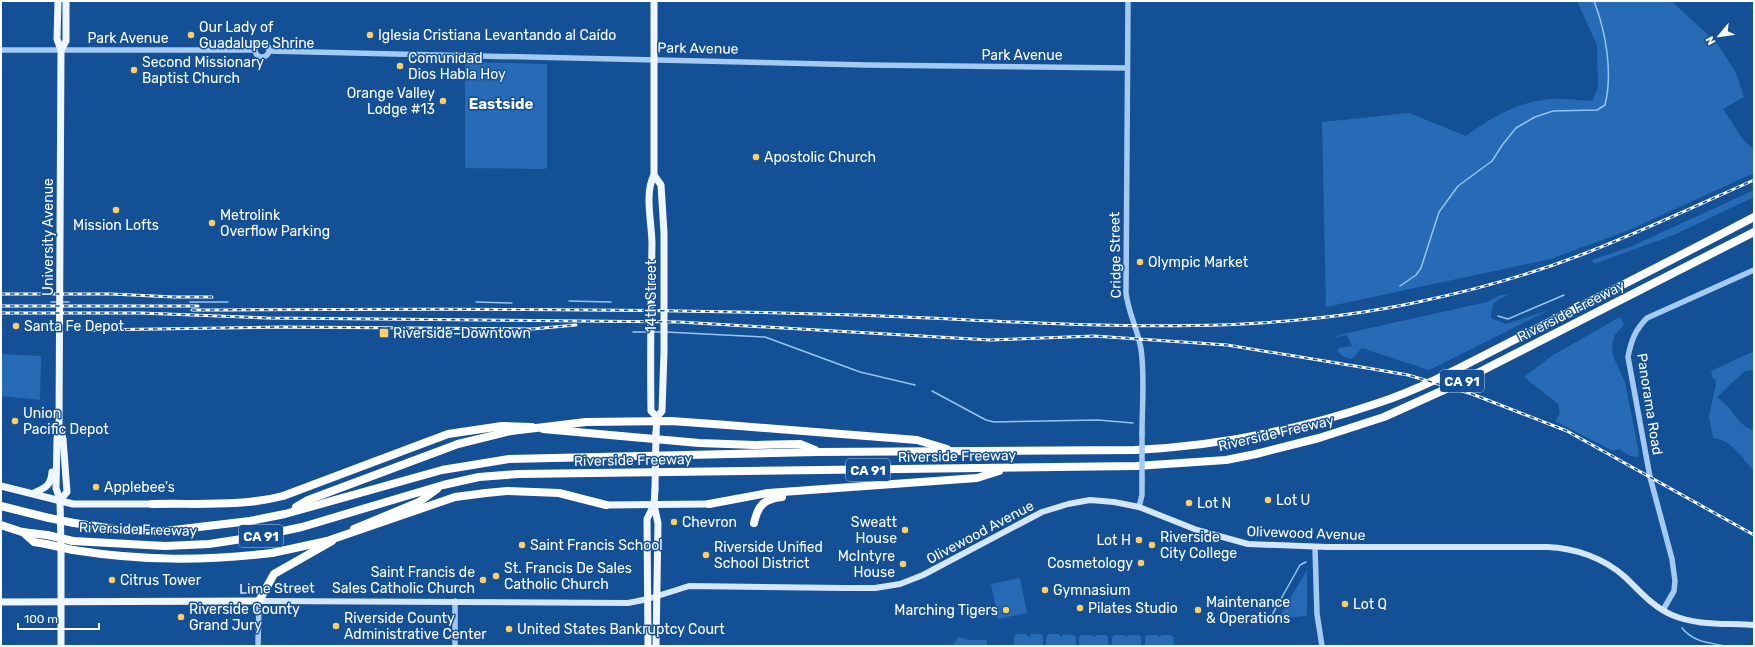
<svg xmlns="http://www.w3.org/2000/svg" width="1755" height="647" viewBox="0 0 1755 647" font-family="Rubik,sans-serif">
<style>
.green{fill:#276ab5}
.lines{fill:none;stroke-linecap:round;stroke-linejoin:round}
.stream{stroke:#96c5f5;stroke-width:1.5}
.tertiary{stroke:#a4caf2;stroke-width:5.5}
.secondary{stroke:#d3e6fc;stroke-width:6}
.primary{stroke:#f0f6ff;stroke-width:7}
.motorway{stroke:#fff;stroke-width:8}
.rail-casing{stroke:#fff;stroke-width:3}
.rail{stroke:#145096;stroke-width:1.5;stroke-dasharray:4.5;stroke-linecap:butt}
.tertiary-bridge{stroke:#a4caf2;stroke-width:5.5}
.primary-bridge{stroke:#f0f6ff;stroke-width:7}
.motorway-bridge{stroke:#fff;stroke-width:8}
.poi-dot{fill:#ffcf66;stroke:#145096;stroke-width:1.5}
.labels{text-anchor:middle;stroke-width:3;stroke-linejoin:round;paint-order:stroke}
.shield{fill:#145096;stroke:#b8cae0;stroke-width:1}
.shield-label{font-size:13px;font-weight:bold;fill:#fff}
.poi-label{font-size:14px;fill:#fff;stroke:#145096;text-anchor:start}
.street-label{font-size:14px;fill:#fff;stroke:#145096}
.neighbourhood-label{font-size:15px;font-weight:bold;fill:#fff;stroke:#145096}
</style>
<rect width="100%" height="100%" fill="#145096"/>
<g class="green">
<path d="M1577 1H1671L1717 43 1736 73 1744 97 1723 109 1744 141 1754 150V173L1629 230 1551 259 1326 307 1322 122 1409 113 1466 136C1492 117 1519 101 1552 99 1565 98 1579 101 1592 101L1598 88 1597 45Z"/>
<path d="M465 62 547 64V168L544 169 466 168 465 166Z"/>
<path d="M1754 190V197L1676 234 1594 264 1592 260 1630 247Z"/>
<path d="M1501 295H1507C1494 302 1492 302 1491 318L1506 324 1549 310 1429 370 1362 348 1352 359 1342 356 1337 350 1339 348 1352 346 1347 335 1332 338 1343 334 1487 302Z"/>
<path d="M1620 317 1624 324 1615 335 1612 345 1613 356 1625 382 1639 454 1637 457 1630 456 1619 449 1613 451 1555 421 1560 414 1558 404 1524 377 1553 355Z"/>
<path d="M1754 351V370L1745 371 1717 397C1721 401 1726 404 1730 409 1737 417 1742 428 1754 430V471C1743 459 1731 439 1713 438L1709 416 1716 384 1715 379H1713L1711 371Z"/>
<path d="M1 354 41 356 40 400 1 396Z"/>
<path d="M1307 570V613L1306 616 1278 619Z"/>
<path d="M1020 578 1027 613 998 619 991 584Z"/>
<path d="M1016 634H1026L1029 637 1031 634H1041L1043 637V646H1014V637Z"/>
<path d="M1049 634H1059L1061 637 1063 634 1073 635 1076 637V646H1046V637Z"/>
<path d="M1081 635H1091L1094 637 1096 635H1106L1108 637V646H1079V637Z"/>
<path d="M1114 635H1124L1127 637 1129 635H1139L1141 637V646H1112V637Z"/>
<path d="M1147 635H1157L1159 637 1162 635H1171L1174 638V646H1145V637Z"/>
<path d="M959 637 969 640H987V646H952Z"/>
</g>
<g class="lines">
<g class="stream">
<path d="M1400 286 1416 275 1421 268 1439 212 1458 186 1492 161 1503 144 1516 128 1535 117 1553 111 1597 110 1605 105C1613 73 1606 32 1594 1"/>
<path d="M569 301 611 302"/>
<path d="M51 302H57"/>
<path d="M63 302H69"/>
<path d="M190 302H228"/>
<path d="M476 302 512 303"/>
<path d="M1498 316 1508 319 1564 295"/>
<path d="M633 332H649"/>
<path d="M652 332H661"/>
<path d="M666 332 765 337 860 372 915 385"/>
<path d="M932 391 986 420 994 422 1098 420 1133 423"/>
<path d="M1272 615 1300 565 1306 562"/>
<path d="M1682 628C1693 642 1710 643 1726 646"/>
</g>
<g class="tertiary">
<path d="M1128 1 1126 293C1128 312 1138 330 1141 349 1145 376 1142 405 1142 433"/>
<circle cx="262" cy="50" r="7"/>
<path d="M1 50H255"/>
<path d="M269 51 867 65 1127 68"/>
<path d="M1139 507 1142 495V480"/>
<path d="M1315 547 1317 614 1322 646"/>
<path d="M455 601V646"/>
<path d="M1663 610 1674 591 1675 581 1672 559 1650 477 1628 357C1631 341 1635 330 1647 318L1754 270"/>
<path d="M258 646 259 601"/>
</g>
<path class="secondary" d="M259 601 628 603 648 599 689 586 844 588H875L900 584 923 575 1042 512 1068 504 1090 500 1114 502 1139 507 1197 530 1248 544 1327 547H1547C1575 548 1604 558 1625 577 1640 591 1653 607 1672 615 1697 626 1727 623 1754 625"/>
<g class="primary">
<path d="M58 1 57 39 61 50 59 424 57 439 56 488 60 500 61 547V646"/>
<path d="M654 1V175C644 194 652 223 652 244 651 300 650 355 651 411L657 417 656 433"/>
<path d="M61 50 66 41V1"/>
<path d="M654 175 661 185 664 233V352L662 411 657 417"/>
<path d="M1 486 73 504H152"/>
<path d="M655 489 654 505 658 523 656 646"/>
<path d="M34 493C45 488 51 486 52 472"/>
<path d="M60 500 67 492 63 439 60 428"/>
<path d="M606 505 709 504"/>
<path d="M1 602 259 601"/>
<path d="M648 646 647 519 654 505"/>
</g>
<g class="motorway">
<path d="M586 422 671 421 727 425 917 440 947 449"/>
<path d="M543 429 699 443 755 445 800 444 815 450"/>
<path d="M486 493 507 491 559 493 606 505"/>
<path d="M152 504C196 503 241 507 283 496L448 434 502 426 532 427"/>
<path d="M709 504 768 493 977 478 999 471"/>
<path d="M1 506 49 518"/>
<path d="M296 507 308 500 458 444"/>
<path d="M74 523 121 530 165 531 250 521 285 514 442 470 509 459 818 452 1135 450C1218 446 1299 430 1378 403 1429 386 1476 359 1524 335 1601 296 1678 257 1754 217"/>
<path d="M754 523C758 505 764 499 782 497"/>
<path d="M1 525 22 532 47 535"/>
<path d="M354 529 419 502 437 489"/>
<path d="M23 532 34 542 46 544"/>
<path d="M73 541 165 546 209 544 255 537 302 527 443 485 479 477 518 474 1136 466 1226 460 1256 454 1319 438 1384 417 1446 389 1754 232"/>
<path d="M73 550C143 561 202 561 272 553"/>
<path d="M259 601 274 574 332 541"/>
</g>
<defs>
<g id="rail">
<path d="M1 294H111L174 297H212"/>
<path d="M1 306H198"/>
<path d="M192 310C413 309 633 308 854 315 1041 321 1233 342 1418 302 1475 290 1532 274 1586 253 1643 231 1698 205 1754 180"/>
<path d="M1 313H141L267 318 679 322 990 340 1094 336 1227 345 1373 369 1408 375 1472 394 1567 431 1754 535"/>
<path d="M90 330 282 327 532 329 576 325"/>
</g>
</defs>
<use href="#rail" class="rail-casing"/>
<use href="#rail" class="rail"/>
<path class="tertiary-bridge" d="M1142 480V433"/>
<path class="primary-bridge" d="M655 489 656 433"/>
<g class="motorway-bridge">
<path d="M458 444 511 431 586 422"/>
<path d="M49 518 74 523"/>
<path d="M47 535 73 541"/>
<path d="M46 544 73 550"/>
<path d="M272 553 327 541 455 497 486 493"/>
</g>
</g>
<g class="poi-dot">
<circle cx="191" cy="35" r="4"/>
<circle cx="370" cy="35" r="4"/>
<circle cx="400" cy="66" r="4"/>
<circle cx="134" cy="70" r="4"/>
<circle cx="443" cy="101" r="4"/>
<circle cx="756" cy="157" r="4"/>
<circle cx="116" cy="210" r="4"/>
<circle cx="212" cy="223" r="4"/>
<circle cx="1140" cy="262" r="4"/>
<circle cx="16" cy="326" r="4"/>
<rect x="379" y="328" width="10" height="10" rx="2"/>
<circle cx="15" cy="421" r="4"/>
<circle cx="96" cy="487" r="4"/>
<circle cx="1268" cy="500" r="4"/>
<circle cx="1189" cy="503" r="4"/>
<circle cx="674" cy="522" r="4"/>
<circle cx="905" cy="530" r="4"/>
<circle cx="1139" cy="540" r="4"/>
<circle cx="522" cy="545" r="4"/>
<circle cx="1152" cy="545" r="4"/>
<circle cx="706" cy="555" r="4"/>
<circle cx="1141" cy="563" r="4"/>
<circle cx="903" cy="564" r="4"/>
<circle cx="496" cy="576" r="4"/>
<circle cx="112" cy="580" r="4"/>
<circle cx="483" cy="580" r="4"/>
<circle cx="1045" cy="590" r="4"/>
<circle cx="1345" cy="604" r="4"/>
<circle cx="1080" cy="608" r="4"/>
<circle cx="1006" cy="610" r="4"/>
<circle cx="1198" cy="610" r="4"/>
<circle cx="181" cy="617" r="4"/>
<circle cx="336" cy="626" r="4"/>
<circle cx="509" cy="629" r="4"/>
</g>
<g class="labels">
<g class="shield">
<rect x="1440" y="370" width="44" height="22" rx="3"/>
<rect x="846" y="459" width="44" height="22" rx="3"/>
<rect x="239" y="525" width="44" height="22" rx="3"/>
</g>
<g class="shield-label">
<text x="1462" y="386">CA 91</text>
<text x="868" y="475">CA 91</text>
<text x="261" y="541">CA 91</text>
</g>
<g class="poi-label">
<text x="199" y="32">Our Lady of<tspan x="199" dy="16">Guadalupe Shrine</tspan></text>
<text x="378" y="40">Iglesia Cristiana Levantando al Caído</text>
<text x="408" y="63">Comunidad<tspan x="408" dy="16">Dios Habla Hoy</tspan></text>
<text x="142" y="67">Second Missionary<tspan x="142" dy="16">Baptist Church</tspan></text>
<text x="435" y="98" text-anchor="end">Orange Valley<tspan x="435" dy="16">Lodge #13</tspan></text>
<text x="764" y="162">Apostolic Church</text>
<text x="220" y="220">Metrolink<tspan x="220" dy="16">Overflow Parking</tspan></text>
<text x="116" y="230" text-anchor="middle">Mission Lofts</text>
<text x="1148" y="267">Olympic Market</text>
<text x="24" y="331">Santa Fe Depot</text>
<text x="393" y="338">Riverside–Downtown</text>
<text x="23" y="418">Union<tspan x="23" dy="16">Pacific Depot</tspan></text>
<text x="104" y="492">Applebee's</text>
<text x="1276" y="505">Lot U</text>
<text x="1197" y="508">Lot N</text>
<text x="682" y="527">Chevron</text>
<text x="897" y="527" text-anchor="end">Sweatt<tspan x="897" dy="16">House</tspan></text>
<text x="1160" y="542">Riverside<tspan x="1160" dy="16">City College</tspan></text>
<text x="1131" y="545" text-anchor="end">Lot H</text>
<text x="530" y="550">Saint Francis School</text>
<text x="714" y="552">Riverside Unified<tspan x="714" dy="16">School District</tspan></text>
<text x="895" y="561" text-anchor="end">McIntyre<tspan x="895" dy="16">House</tspan></text>
<text x="1133" y="568" text-anchor="end">Cosmetology</text>
<text x="504" y="573">St. Francis De Sales<tspan x="504" dy="16">Catholic Church</tspan></text>
<text x="475" y="577" text-anchor="end">Saint Francis de<tspan x="475" dy="16">Sales Catholic Church</tspan></text>
<text x="120" y="585">Citrus Tower</text>
<text x="1053" y="595">Gymnasium</text>
<text x="1206" y="607">Maintenance<tspan x="1206" dy="16">&amp; Operations</tspan></text>
<text x="1353" y="609">Lot Q</text>
<text x="1088" y="613">Pilates Studio</text>
<text x="189" y="614">Riverside County<tspan x="189" dy="16">Grand Jury</tspan></text>
<text x="998" y="615" text-anchor="end">Marching Tigers</text>
<text x="344" y="623">Riverside County<tspan x="344" dy="16">Administrative Center</tspan></text>
<text x="517" y="634">United States Bankruptcy Court</text>
</g>
<g class="street-label">
<text x="128" y="43">Park Avenue</text>
<text transform="translate(698 48) rotate(1)" y="5">Park Avenue</text>
<text x="1022" y="60">Park Avenue</text>
<text transform="translate(48 237) rotate(-90)" y="5">University Avenue</text>
<text transform="translate(1115 255) rotate(-91)" y="5">Cridge Street</text>
<text transform="translate(651 296) rotate(-90)" y="5">14th Street</text>
<text transform="translate(1571 311) rotate(-27)" y="5">Riverside Freeway</text>
<text transform="translate(1650 404) rotate(81)" y="5">Panorama Road</text>
<text transform="translate(1276 433) rotate(-13)" y="5">Riverside Freeway</text>
<text transform="translate(957 456) rotate(-1)" y="5">Riverside Freeway</text>
<text transform="translate(633 460) rotate(-1)" y="5">Riverside Freeway</text>
<text transform="translate(138 529) rotate(2)" y="5">Riverside Freeway</text>
<text transform="translate(980 532) rotate(-28)" y="5">Olivewood Avenue</text>
<text transform="translate(1306 533) rotate(2)" y="5">Olivewood Avenue</text>
<text transform="translate(277 588) rotate(-1)" y="5">Lime Street</text>
</g>
<g class="neighbourhood-label">
<text x="501" y="109">Eastside</text>
</g>
</g>
<rect width="1755" height="647" fill="none" stroke="#ffffff" stroke-width="4"/>
<g transform="translate(1719 36) rotate(241)" stroke="#145096" stroke-width="3" paint-order="stroke">
<path d="M0-3L7 15L0 10L-7 15Z" fill="#ffffff"/>
<text y="-6" font-size="11" font-weight="bold" text-anchor="middle" fill="#ffffff">N</text>
</g>
<path d="M18 623v6h81v-6" fill="none" stroke="#ffffff" stroke-width="2"/>
<text x="24" y="623" font-size="12" fill="#ffffff" stroke="#145096" stroke-width="3" paint-order="stroke">100 m</text>
</svg>
